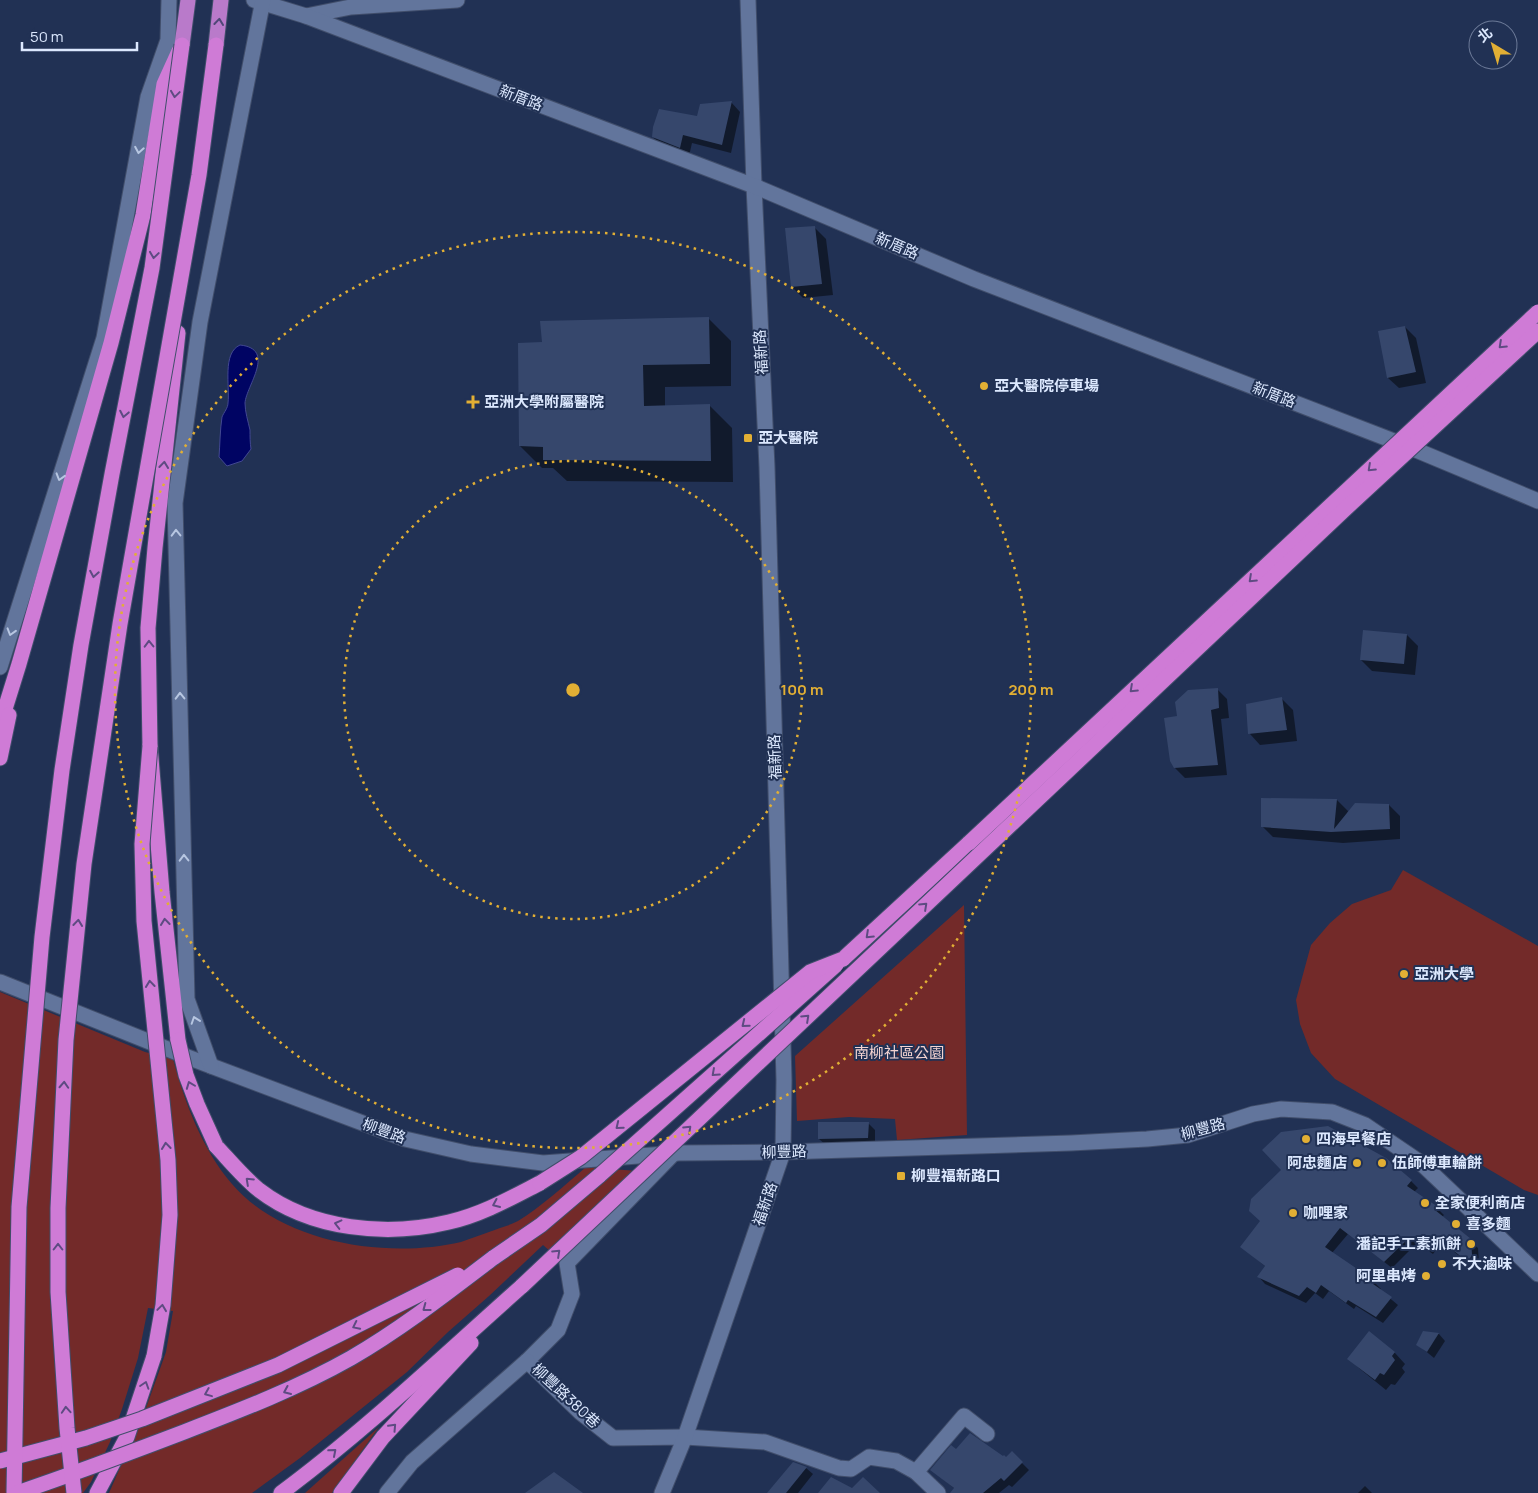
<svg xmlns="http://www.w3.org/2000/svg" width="1538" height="1493" viewBox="0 0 1538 1493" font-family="Manrope,'Noto Sans TC',sans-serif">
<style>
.green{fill:#732a29}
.water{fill:#000463;stroke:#424892}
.shadow{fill:#0007}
.building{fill:#36476c}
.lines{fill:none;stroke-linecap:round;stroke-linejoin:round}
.minor-casing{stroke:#414e6b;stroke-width:17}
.tertiary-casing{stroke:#414e6b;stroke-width:17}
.trunk-casing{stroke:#414e6b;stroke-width:17}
.motorway-casing{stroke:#414e6b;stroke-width:17}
.minor{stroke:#62759c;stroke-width:15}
.tertiary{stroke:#62759c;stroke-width:15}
.trunk{stroke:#b97aca;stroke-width:15}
.motorway{stroke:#cf7bd6;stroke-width:15}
.motorway-bridge-casing{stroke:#414e6b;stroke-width:17;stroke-linecap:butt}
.motorway-bridge{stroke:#cf7bd6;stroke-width:15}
.oneway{stroke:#4f4777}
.oneway2{stroke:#5e4b82}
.oneway3{stroke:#b7c6e1}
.ring{fill:none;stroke:#e2af34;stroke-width:2.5;stroke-dasharray:2.5 5}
.poi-dot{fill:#e2af34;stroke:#213154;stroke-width:2}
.labels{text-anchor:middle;stroke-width:4;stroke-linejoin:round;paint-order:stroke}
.street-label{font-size:15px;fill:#dce8fe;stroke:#213154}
.poi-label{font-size:15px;font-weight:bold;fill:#dce8fe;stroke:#213154;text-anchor:start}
.park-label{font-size:15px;fill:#f3d3d0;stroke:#213154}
.centre{fill:#e2af34;stroke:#213154;stroke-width:2.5}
.ring-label{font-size:15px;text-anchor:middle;font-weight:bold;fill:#e2af34;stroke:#213154;stroke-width:4;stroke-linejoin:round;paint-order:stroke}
</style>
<rect width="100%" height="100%" fill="#213154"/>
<g class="green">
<path d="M1403 870 1538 946V1195L1524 1190 1335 1079 1311 1053 1300 1024 1296 1000 1311 945 1330 923 1352 904 1391 890Z"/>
<path d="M964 905 967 1135 897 1140 895 1119 849 1117 797 1121 795 1056Z"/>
<path d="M0 992 145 1052 173 1059C185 1103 202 1149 232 1184 283 1244 388 1259 461 1242 470 1239 480 1235 489 1232 498 1228 509 1226 518 1221 542 1206 564 1186 586 1167L650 1172 560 1260 543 1245 489 1296 448 1332 407 1372 300 1458 252 1493H109L146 1408 166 1352 173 1311 148 1308 138 1358 122 1409 110 1442 91 1482 83 1493H0Z"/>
<path d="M379 1427 332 1493H305Z"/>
</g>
<path class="water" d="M240 345C277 349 246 386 245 403 245 412 248 421 250 430 250 436 250 443 251 449L242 461 227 466 219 457C220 444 220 430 222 417 224 412 228 408 228 403 230 386 222 353 240 345Z"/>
<g class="shadow">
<path d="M731 102 740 112 731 153 692 143 689 156 662 146 653 137Z"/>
<path d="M815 228 826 239 833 295 803 298 792 287Z"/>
<path d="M708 318 731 341V386L665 387V407L710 406 732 428 733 482 567 481 553 468H542L520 446 543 344Z"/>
<path d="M1405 327 1416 338 1426 383 1399 388 1388 378Z"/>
<path d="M1407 635 1418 646 1415 675 1372 671 1361 660Z"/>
<path d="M1217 689 1227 699 1229 718 1221 719 1227 775 1185 778 1175 768 1178 717Z"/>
<path d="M1282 699 1293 710 1297 741 1260 745 1250 734Z"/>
<path d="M1337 800 1348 811 1347 815 1389 805 1400 816V839L1343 843 1273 837 1262 826Z"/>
<path d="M868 1123 875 1130V1145L827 1146 819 1139Z"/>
<path d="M1411 1181 1418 1188 1414 1192 1437 1208 1444 1215 1442 1217 1478 1248 1479 1263 1475 1268 1444 1244 1440 1245 1433 1254 1417 1243 1392 1268 1348 1234 1332 1253 1374 1282 1381 1289 1380 1290 1398 1305 1383 1323 1356 1306 1354 1309 1329 1291 1323 1299 1315 1293 1306 1303 1265 1284 1259 1277 1266 1267 1242 1247Z"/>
<path d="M1424 1332 1439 1334 1445 1341 1434 1358 1417 1344Z"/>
<path d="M1369 1333 1395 1353 1405 1364 1402 1368 1405 1372 1395 1385 1391 1384 1386 1390 1360 1369 1349 1359Z"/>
<path d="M956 1450 1006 1459 1012 1453 1029 1470 1012 1487 1009 1485 999 1493H960L932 1470Z"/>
<path d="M806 1468 813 1474 798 1493H769Z"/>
<path d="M1365 1486 1372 1493H1358Z"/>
</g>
<g class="building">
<path d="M732 101 722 145 683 135 680 148 652 137 653 127 659 109 697 116 700 104Z"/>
<path d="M815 226 822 284 791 287 785 228Z"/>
<path d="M709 317 710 364 643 365 644 406 710 404 711 461 543 460V447L519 446 518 343 542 342 540 321Z"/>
<path d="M1405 326 1416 372 1387 378 1378 331Z"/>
<path d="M1363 630 1407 634 1404 664 1360 660Z"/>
<path d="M1218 688 1219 708 1211 710 1218 765 1174 768 1170 761 1164 718 1177 716 1175 702 1188 690Z"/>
<path d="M1282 697 1287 730 1248 734 1246 704Z"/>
<path d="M1261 798 1337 799 1334 829 1355 803 1389 804 1390 829 1331 832 1261 827Z"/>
<path d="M818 1122H869L868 1138 818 1139Z"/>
<path d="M1328 1126 1386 1158 1412 1180 1407 1186 1438 1207 1435 1210 1471 1239 1472 1255 1468 1262 1436 1237 1433 1238 1425 1248 1410 1237 1384 1262 1340 1228 1325 1247 1375 1281 1373 1284 1392 1297 1376 1317 1348 1300 1346 1303 1321 1285 1316 1293 1307 1287 1299 1296 1257 1277 1265 1266 1240 1247 1260 1221 1249 1211 1251 1199 1281 1170 1262 1150 1281 1132Z"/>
<path d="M1369 1331 1395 1352 1392 1356 1395 1360 1384 1375 1380 1373 1375 1380 1347 1359Z"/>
<path d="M1423 1331 1439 1333 1427 1352 1416 1345Z"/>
<path d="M970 1433 1003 1456 1004 1455 1006 1457 1012 1451 1023 1462 1004 1481 1001 1478 983 1493H950L954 1488 930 1470 951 1445 956 1449Z"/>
<path d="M793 1462 807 1467 786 1493H767Z"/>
<path d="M554 1472 583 1493H525Z"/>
<path d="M831 1477 852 1488 863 1477 880 1493H818Z"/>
</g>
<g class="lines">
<defs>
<g id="minor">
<path d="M306 16 351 7 457 0"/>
<path d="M673 1154 567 1263 572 1294 558 1330 527 1361 580 1412 613 1438 685 1437 765 1442 839 1468 851 1469 869 1457 896 1461 916 1472 938 1493"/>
<path d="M916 1472 964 1416 987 1434"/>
<path d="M387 1493 412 1462 527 1361"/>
<path d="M662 1493 685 1437 783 1152 784 1080 767 467 754 186 748 0"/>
</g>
<g id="tertiary">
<path d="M254 0 306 16 754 186 974 279 1404 445 1538 501"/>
<path d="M0 667 104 338 148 97 168 40 169 0"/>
<path d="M0 982 190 1058 405 1139 471 1154 543 1163 679 1153 783 1152 1071 1143 1147 1139 1188 1135 1253 1114 1281 1109 1332 1112 1365 1125 1421 1163 1538 1274"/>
<path d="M211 1066 187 999 175 503 200 322 263 0"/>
</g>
<g id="trunk">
<path d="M182 45 188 0"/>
<path d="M216 45 221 0"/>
</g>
<g id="motorway">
<path d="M178 333 155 548 148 628 150 746 162 892 178 1040"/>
<path d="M0 725 19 664 111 343 143 215 164 84 179 51"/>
<path d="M0 758 9 715"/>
<path d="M843 959 969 843"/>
<path d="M216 1146C230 1161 243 1177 259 1190 311 1230 387 1237 449 1222 481 1215 511 1198 540 1183"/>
<path d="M493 1258 541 1225 600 1175"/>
<path d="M97 1493 127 1437 154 1356"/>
<path d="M281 1493C366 1430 443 1356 522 1286"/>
<path d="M341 1493 383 1437 471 1343"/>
</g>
</defs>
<use href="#minor" class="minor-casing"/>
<use href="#tertiary" class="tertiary-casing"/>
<use href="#trunk" class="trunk-casing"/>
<use href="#motorway" class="motorway-casing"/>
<use href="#minor" class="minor"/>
<use href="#tertiary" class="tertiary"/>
<use href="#trunk" class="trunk"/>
<use href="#motorway" class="motorway"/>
<defs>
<g id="motorway-bridge">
<path d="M150 746 142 844 144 921 168 1160 170 1215 163 1305 154 1356"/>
<path d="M969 843 1538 312"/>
<path d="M178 1040 186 1075 197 1104 216 1146"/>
<path d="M600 1175 836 965"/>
<path d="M540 1183 581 1157 810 972 843 959"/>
<path d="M522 1286 1344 510 1538 331"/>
<path d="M0 1461 86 1438 142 1419 278 1365 458 1275"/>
<path d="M14 1493 19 1207 42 937 62 770 81 645 112 474 152 268 182 45"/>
<path d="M17 1493C73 1474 129 1453 184 1432 241 1410 298 1388 351 1358 401 1329 447 1293 493 1258"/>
<path d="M74 1493 67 1428 58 1292V1208L66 1040 84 864 120 624 199 175 216 45"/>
</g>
</defs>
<use href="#motorway-bridge" class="motorway-bridge-casing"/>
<use href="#motorway-bridge" class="motorway-bridge"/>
</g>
<defs><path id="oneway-chevron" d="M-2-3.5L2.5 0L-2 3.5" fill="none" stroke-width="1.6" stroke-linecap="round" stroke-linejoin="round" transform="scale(1.25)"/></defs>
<use class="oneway" href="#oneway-chevron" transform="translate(219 22) rotate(-84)"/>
<g class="oneway2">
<use href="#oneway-chevron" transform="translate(175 94) rotate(98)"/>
<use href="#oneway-chevron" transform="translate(154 255) rotate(98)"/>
<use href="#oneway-chevron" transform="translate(1502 345) rotate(137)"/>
<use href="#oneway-chevron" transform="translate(124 414) rotate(101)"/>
<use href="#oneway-chevron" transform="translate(164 465) rotate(-84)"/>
<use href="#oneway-chevron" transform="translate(1371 468) rotate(137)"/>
<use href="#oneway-chevron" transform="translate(94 574) rotate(100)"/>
<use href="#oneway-chevron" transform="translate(1252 579) rotate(137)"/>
<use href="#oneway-chevron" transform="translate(149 644) rotate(-91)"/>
<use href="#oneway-chevron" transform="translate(1133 689) rotate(137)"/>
<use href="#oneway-chevron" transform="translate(924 906) rotate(-43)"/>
<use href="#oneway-chevron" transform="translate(165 922) rotate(-96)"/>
<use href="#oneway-chevron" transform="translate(78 923) rotate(-84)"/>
<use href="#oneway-chevron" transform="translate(869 935) rotate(137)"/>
<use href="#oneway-chevron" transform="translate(150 984) rotate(-96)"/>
<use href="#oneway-chevron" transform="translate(806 1018) rotate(-43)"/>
<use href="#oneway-chevron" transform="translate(745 1024) rotate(141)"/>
<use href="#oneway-chevron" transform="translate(715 1073) rotate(138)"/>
<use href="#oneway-chevron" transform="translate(64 1085) rotate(-87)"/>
<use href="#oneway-chevron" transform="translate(190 1085) rotate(-111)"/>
<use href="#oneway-chevron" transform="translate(619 1126) rotate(141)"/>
<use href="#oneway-chevron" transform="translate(688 1129) rotate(-43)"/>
<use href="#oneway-chevron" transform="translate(166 1146) rotate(-96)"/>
<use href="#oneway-chevron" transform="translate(249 1181) rotate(-137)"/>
<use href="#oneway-chevron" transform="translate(496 1204) rotate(156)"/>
<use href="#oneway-chevron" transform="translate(338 1224) rotate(-166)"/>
<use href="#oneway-chevron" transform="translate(58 1247) rotate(-90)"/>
<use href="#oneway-chevron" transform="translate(557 1253) rotate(-43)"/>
<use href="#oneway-chevron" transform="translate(162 1308) rotate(-82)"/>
<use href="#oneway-chevron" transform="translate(426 1308) rotate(143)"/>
<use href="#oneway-chevron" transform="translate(356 1326) rotate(154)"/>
<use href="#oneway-chevron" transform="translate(145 1385) rotate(-72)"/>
<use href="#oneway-chevron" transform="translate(287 1391) rotate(156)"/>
<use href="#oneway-chevron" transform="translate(208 1393) rotate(158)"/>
<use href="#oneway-chevron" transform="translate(66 1410) rotate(-94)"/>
<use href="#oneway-chevron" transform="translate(393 1427) rotate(-47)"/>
<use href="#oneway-chevron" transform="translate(333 1452) rotate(-41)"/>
</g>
<g class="oneway3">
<use href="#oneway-chevron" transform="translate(139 150) rotate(100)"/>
<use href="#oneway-chevron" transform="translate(60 477) rotate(107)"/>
<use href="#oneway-chevron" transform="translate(176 533) rotate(-91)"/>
<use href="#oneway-chevron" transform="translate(11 632) rotate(107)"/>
<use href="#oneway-chevron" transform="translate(180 696) rotate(-91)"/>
<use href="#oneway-chevron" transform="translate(184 858) rotate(-91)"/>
<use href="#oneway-chevron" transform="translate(195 1020) rotate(-109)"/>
</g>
<g class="ring">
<circle cx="573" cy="690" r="229"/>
<circle cx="573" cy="690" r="458"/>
</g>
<g class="poi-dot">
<circle cx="984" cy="386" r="5"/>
<path d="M470.5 394.5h5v5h5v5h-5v5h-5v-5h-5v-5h5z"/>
<rect x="743" y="433" width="10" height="10" rx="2.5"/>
<circle cx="1404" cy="974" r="5"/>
<circle cx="1306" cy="1139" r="5"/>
<circle cx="1357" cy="1163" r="5"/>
<circle cx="1382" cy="1163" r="5"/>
<rect x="896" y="1171" width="10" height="10" rx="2.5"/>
<circle cx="1425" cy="1203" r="5"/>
<circle cx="1293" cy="1213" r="5"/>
<circle cx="1456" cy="1224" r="5"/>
<circle cx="1471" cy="1244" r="5"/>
<circle cx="1442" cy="1264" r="5"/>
<circle cx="1426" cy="1276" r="5"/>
</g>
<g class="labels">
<g class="street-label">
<text transform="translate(521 98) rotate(21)" y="5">新厝路</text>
<text transform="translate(897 246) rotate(23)" y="5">新厝路</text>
<text transform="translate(761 352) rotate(-93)" y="5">福新路</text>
<text transform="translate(1274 395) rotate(21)" y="5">新厝路</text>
<text transform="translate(775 757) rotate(-92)" y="5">福新路</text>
<text transform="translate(1203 1129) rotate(-15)" y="5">柳豐路</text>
<text transform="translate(384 1131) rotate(20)" y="5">柳豐路</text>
<text transform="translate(784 1152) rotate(-2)" y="5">柳豐路</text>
<text transform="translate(765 1204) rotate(-71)" y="5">福新路</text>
<text transform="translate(566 1396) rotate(43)" y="5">柳豐路380巷</text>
</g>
<g class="poi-label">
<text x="994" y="391">亞大醫院停車場</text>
<text x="484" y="407">亞洲大學附屬醫院</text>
<text x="758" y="443">亞大醫院</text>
<text x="1414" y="979">亞洲大學</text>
<text x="1316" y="1144">四海早餐店</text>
<text x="1347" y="1168" text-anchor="end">阿忠麵店</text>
<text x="1392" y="1168">伍師傅車輪餅</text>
<text x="911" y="1181">柳豐福新路口</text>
<text x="1435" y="1208">全家便利商店</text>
<text x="1303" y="1218">咖哩家</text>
<text x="1466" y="1229">喜多麵</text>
<text x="1461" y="1249" text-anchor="end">潘記手工素抓餅</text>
<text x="1452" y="1269">不大滷味</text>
<text x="1416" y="1281" text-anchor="end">阿里串烤</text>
</g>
<g class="park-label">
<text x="899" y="1058">南柳社區公園</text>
</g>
</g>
<circle cx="573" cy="690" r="8" class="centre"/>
<g class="ring-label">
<text x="802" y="695">100 m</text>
<text x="1031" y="695">200 m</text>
</g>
<g transform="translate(1493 45) rotate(322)"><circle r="24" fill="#213154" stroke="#6c7a98"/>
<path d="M0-4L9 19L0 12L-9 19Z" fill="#e2af34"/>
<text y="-8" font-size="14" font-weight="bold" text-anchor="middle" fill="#dce8fe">北</text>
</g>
<path d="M22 42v8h115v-8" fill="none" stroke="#dce8fe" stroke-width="2.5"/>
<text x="30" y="42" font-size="15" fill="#dce8fe" stroke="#213154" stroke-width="4" paint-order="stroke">50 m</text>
</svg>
